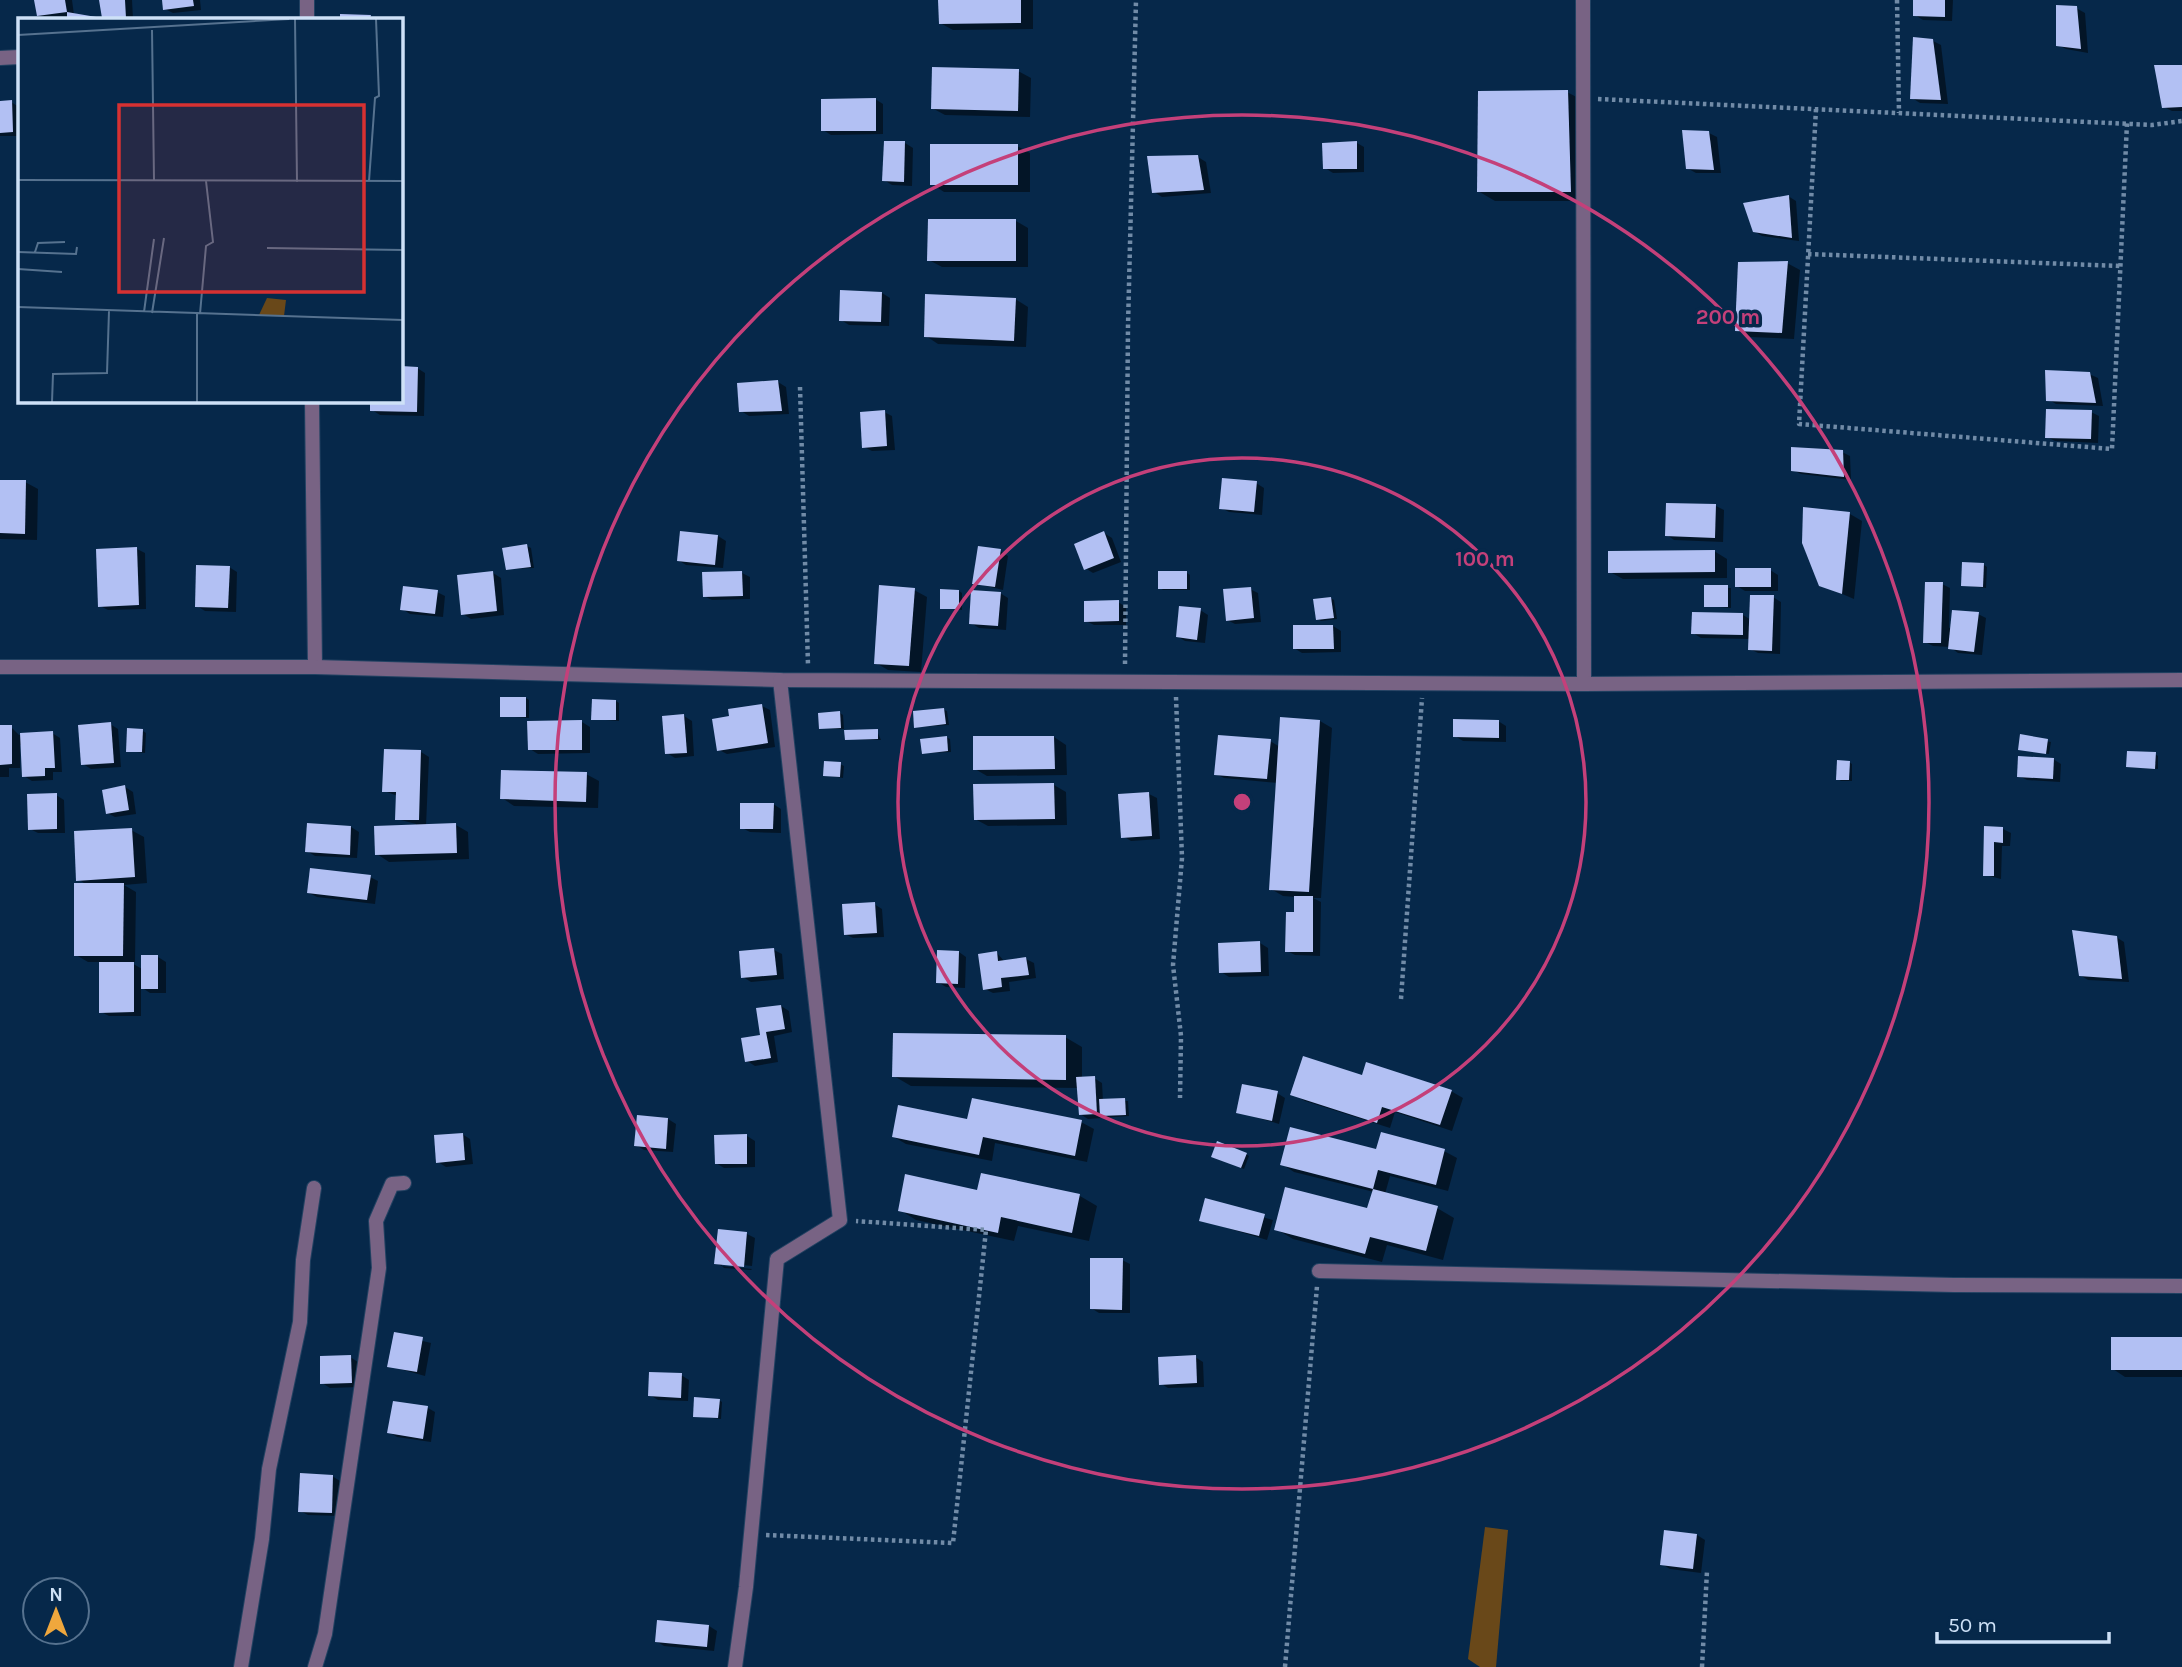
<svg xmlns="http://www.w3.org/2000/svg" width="2182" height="1667" viewBox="0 0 2182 1667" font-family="Karla,sans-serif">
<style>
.forest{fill:#694819}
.shadow{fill:#0007}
.building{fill:#b2c0f3}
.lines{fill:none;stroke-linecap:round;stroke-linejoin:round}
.lane-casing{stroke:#224262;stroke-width:16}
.street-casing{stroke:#224262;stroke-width:16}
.path{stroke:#718ba7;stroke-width:4.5;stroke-dasharray:3.5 3.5;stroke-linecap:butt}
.lane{stroke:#786384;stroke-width:14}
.street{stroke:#786384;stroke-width:14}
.ring{fill:none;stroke:#c4407a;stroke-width:3.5}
.inset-road{fill:none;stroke:#56728f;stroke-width:2}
.view{fill:#d63132;fill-opacity:0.15;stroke:#d63132;stroke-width:3.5}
.inset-edge{fill:none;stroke:#cee1f7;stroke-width:3.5}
.centre{fill:#c4407a;stroke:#06284a;stroke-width:3.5}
.ring-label{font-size:21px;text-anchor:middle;font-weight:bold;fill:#c4407a;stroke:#06284a;stroke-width:7;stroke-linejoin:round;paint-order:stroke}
</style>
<rect width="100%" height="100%" fill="#06284a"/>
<path class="forest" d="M1485 1527 1508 1530 1496 1667H1480L1468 1659Z"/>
<g class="shadow">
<path d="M36 0H72L74 15 102 19H45L38 15Z"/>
<path d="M101 0H132L133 19H104Z"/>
<path d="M164 0H200L201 10 173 13 165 9Z"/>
<path d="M940 0H1033V29L953 30 940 23Z"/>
<path d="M1915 0H1953L1952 21 1923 20 1915 15Z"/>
<path d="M2076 8 2085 13 2088 53 2066 49 2058 45Z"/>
<path d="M1933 41 1941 45 1948 104 1920 103 1912 98Z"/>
<path d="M2182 67V111H2172L2164 107Z"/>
<path d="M1018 71 1031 78 1030 117 945 115 932 108Z"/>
<path d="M1567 92 1584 101 1588 201H1495L1478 191Z"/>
<path d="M875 99 883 104V134L831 135 823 130Z"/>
<path d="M0 102H11L19 107V136H0Z"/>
<path d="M1709 133 1717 137 1721 173H1696L1687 168Z"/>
<path d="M885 142 905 143 913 148 912 186 892 185 884 180Z"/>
<path d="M1357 143 1364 147V172L1333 173 1325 168Z"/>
<path d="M1017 146 1030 153V192H944L932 184Z"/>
<path d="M1198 157 1206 162 1211 193 1162 197 1154 192Z"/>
<path d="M1788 196 1796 201 1799 241 1762 236 1754 231Z"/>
<path d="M1016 221 1028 228V267H942L929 260Z"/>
<path d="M1787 263 1800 270 1794 339 1750 337 1737 330Z"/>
<path d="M882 293 890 298 889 326 849 325 841 320Z"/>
<path d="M1015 299 1028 307 1026 347 938 344 926 336Z"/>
<path d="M401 368H417L425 373 424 416 380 415 372 410V401H401Z"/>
<path d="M2089 374 2098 378 2103 406 2056 404 2048 399Z"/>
<path d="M778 382 786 387 789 414 749 416 741 411Z"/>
<path d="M884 412 892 416 895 450 872 451 864 447Z"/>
<path d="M2091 412 2099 416 2098 443 2055 441 2047 437Z"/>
<path d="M1842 452 1850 456 1851 480 1801 474 1793 470Z"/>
<path d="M0 482H25L38 489 37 540 0 539Z"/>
<path d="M1256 483 1264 488 1262 515 1229 512 1221 508Z"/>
<path d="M1716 506 1724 510 1723 542 1674 540 1667 535Z"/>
<path d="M1850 514 1862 521 1854 599 1821 585Z"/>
<path d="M1104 533 1112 538 1121 562 1093 573 1085 568Z"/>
<path d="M718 536 726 541 723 568 686 565 678 560Z"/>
<path d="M527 546 531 548 534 568 507 569Z"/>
<path d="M137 549 145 553 146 609 108 610 100 606Z"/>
<path d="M1000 551 1008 556 1003 590 974 583Z"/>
<path d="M1714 551 1727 559V578L1623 579 1610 572Z"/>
<path d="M1984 565 1987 567 1986 588 1963 585Z"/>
<path d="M229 567 237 572 236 612 205 611 197 606Z"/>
<path d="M1770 570 1778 575V591H1745L1737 586Z"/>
<path d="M493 573 501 578 504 615 471 619 463 614Z"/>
<path d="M742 573 750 577V599L712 600 704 596Z"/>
<path d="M1160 573H1187L1190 575V590H1163L1160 588Z"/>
<path d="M1942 584 1950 588 1949 628 1978 614 1986 618 1982 655 1958 653 1950 647 1933 646 1925 642Z"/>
<path d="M1706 587 1731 588V608L1706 606Z"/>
<path d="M1250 589 1258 593 1261 622 1235 624 1227 620Z"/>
<path d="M914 590 927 597 921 672 888 670 876 663Z"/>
<path d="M959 591 962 593V610L942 608Z"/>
<path d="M437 592 445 596 443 617 410 614 402 609Z"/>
<path d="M1000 593 1008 598 1006 630 979 628 971 623Z"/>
<path d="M1773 597 1781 602 1780 654 1758 653 1750 649V639L1701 638 1693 633 1743 615 1751 620Z"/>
<path d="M1330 598 1334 600 1337 619 1321 621 1318 619Z"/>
<path d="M1118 602 1126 607V625H1094L1086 621Z"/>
<path d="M1200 610 1208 615 1205 643 1185 641 1177 636Z"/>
<path d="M1333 626 1341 631V652L1302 653 1294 648Z"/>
<path d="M526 698 529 700V718L501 716Z"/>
<path d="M616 701 619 703V721L593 719Z"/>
<path d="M762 706 770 710 775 747 727 754 719 750 731 718Z"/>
<path d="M944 710 947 711 949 725 916 727Z"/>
<path d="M840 713 843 715 844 729 821 728Z"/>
<path d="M684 716 692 721 694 756 675 758 667 753Z"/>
<path d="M1320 721 1332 728 1321 898H1313L1321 902 1320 956 1295 955 1287 951 1296 914V897L1283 896 1271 889 1278 783 1224 778 1216 774 1270 741 1280 747Z"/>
<path d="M1498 721 1506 726V742L1463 741 1455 736Z"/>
<path d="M582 722 590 727V753L538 754 530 749Z"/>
<path d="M110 724 118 729 121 767 91 769 83 764Z"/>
<path d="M0 727H11L19 735 52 733 60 738 62 772H53V780L32 781 24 776 23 745H20V768H9V777H0Z"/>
<path d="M143 731 146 733 145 753 128 751Z"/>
<path d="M877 731 881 740 846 739Z"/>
<path d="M2022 736 2051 742 2049 754 2020 749Z"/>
<path d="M946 737 950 739 951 752 924 753Z"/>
<path d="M1054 737 1066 745 1067 775 987 776 975 769Z"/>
<path d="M421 752 429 757 426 826 456 825 468 832 469 859 389 862 377 854 416 827V824L397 819 398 796 384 791Z"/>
<path d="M2155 754 2158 756V769L2128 767Z"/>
<path d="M2053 759 2061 764 2060 782 2027 780 2019 776Z"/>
<path d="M1849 762 1852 764V781H1841L1838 779Z"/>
<path d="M840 764 844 766 843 778 825 775Z"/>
<path d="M586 774 599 781 598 808 514 806 502 798Z"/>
<path d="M1054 785 1066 792 1067 825 988 826 975 819Z"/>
<path d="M125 787 133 792 136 814 115 817 107 813Z"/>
<path d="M1149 794 1157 798 1160 839 1131 841 1123 836Z"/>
<path d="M56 795 64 800 65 833H38L30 829Z"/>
<path d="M773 804 781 809V833L750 832 742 828Z"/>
<path d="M351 827 359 832 357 858 315 856 307 851Z"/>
<path d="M1986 828 2003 829 2011 833 2010 846H2002L2001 879 1985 875Z"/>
<path d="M131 830 144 837 147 883 124 885 136 892 135 962H130L142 969 158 957 166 962V993H150L141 987V1016H109L101 1012V962H88L76 955 87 885 78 879Z"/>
<path d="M370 877 378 881 375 904 317 897 309 893Z"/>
<path d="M874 904 882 909 884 937 853 938 845 934Z"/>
<path d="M2116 937 2124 942 2129 982 2088 980 2080 975Z"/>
<path d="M1260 943 1268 948 1269 976 1229 977 1221 972Z"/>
<path d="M774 950 782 954 784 979 751 982 743 977Z"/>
<path d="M959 952 966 957 965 988 946 987 938 982Z"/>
<path d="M997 953 1005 962 1026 959 1034 963 1036 978 1009 982 1010 991 993 993 985 989Z"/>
<path d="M781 1006 789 1011 792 1032 774 1036 778 1062 755 1066 747 1061Z"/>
<path d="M1065 1037 1082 1047V1079L1094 1078 1102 1083 1103 1101H1128L1129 1116 1088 1119 1080 1114 1079 1088 911 1086 894 1076Z"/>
<path d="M1363 1077 1451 1091 1463 1098 1452 1131 1395 1112 1390 1128 1305 1101 1292 1094Z"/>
<path d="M1277 1093 1285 1098 1279 1124 1238 1112Z"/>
<path d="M638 1117 668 1119 676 1124 673 1152 644 1150 636 1145Z"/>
<path d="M969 1121 1081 1122 1094 1129 1087 1162 995 1143 992 1161 906 1144 894 1137Z"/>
<path d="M462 1134 470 1139 473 1164 446 1167 438 1162Z"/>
<path d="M747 1136 755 1141V1167L724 1168 716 1163Z"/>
<path d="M1378 1151H1444L1457 1158 1448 1191 1390 1176 1385 1194 1437 1208 1454 1218 1443 1260 1387 1245 1382 1262 1293 1239 1276 1229 1369 1210 1374 1192 1294 1172 1282 1164Z"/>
<path d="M1246 1154 1249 1156 1244 1169 1217 1158Z"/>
<path d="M982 1175 1080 1196 1097 1206 1089 1241 1018 1226 1014 1241 916 1220 900 1210 979 1192Z"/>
<path d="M1206 1201 1273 1220 1267 1240 1201 1220Z"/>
<path d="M720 1231 747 1234 755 1238 752 1266 722 1263V1266L716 1263Z"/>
<path d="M1122 1260 1130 1264V1313H1099L1091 1308Z"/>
<path d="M722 1266 752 1269 751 1270 724 1268Z"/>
<path d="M395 1334 431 1343 425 1376 389 1366Z"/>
<path d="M2182 1339V1377H2125L2113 1369Z"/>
<path d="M350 1357 358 1362 359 1387 330 1388 322 1383Z"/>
<path d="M1195 1357 1203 1362 1204 1387 1168 1388 1160 1383Z"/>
<path d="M681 1375 689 1380 688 1401 658 1400 650 1395Z"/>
<path d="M719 1400 722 1402 721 1419 694 1416Z"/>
<path d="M428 1408 435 1412 431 1442 397 1437 389 1432Z"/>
<path d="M332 1476 340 1481 339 1516 308 1515 300 1511Z"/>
<path d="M1697 1535 1705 1540 1701 1573 1670 1569 1662 1564Z"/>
<path d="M709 1626 717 1631 714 1651 664 1646 656 1641Z"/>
</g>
<g class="building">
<path d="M34 0H65L67 12 37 16Z"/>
<path d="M99 0H125L126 18 67 19V12L102 18Z"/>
<path d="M162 0H193L194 6 163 10Z"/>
<path d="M938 0H1021V23L939 24Z"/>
<path d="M1913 0H1945V17L1913 16Z"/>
<path d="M2056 5 2077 6 2081 49 2056 46Z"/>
<path d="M340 14 371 15 370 19H340Z"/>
<path d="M1913 37 1933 39 1941 100 1910 99Z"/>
<path d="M2154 65H2182V107L2162 108Z"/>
<path d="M932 67 1019 69 1018 111 931 109Z"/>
<path d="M1568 90 1571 192H1477L1478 91Z"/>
<path d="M876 98V131H821V99Z"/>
<path d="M12 100 13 132 0 133V101Z"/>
<path d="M1682 130 1709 131 1714 170 1686 169Z"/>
<path d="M884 141H905L904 182 882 181Z"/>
<path d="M1357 141V169H1323L1322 143Z"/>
<rect x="930" y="144" width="88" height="41"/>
<path d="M1198 155 1204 190 1152 193 1147 156Z"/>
<path d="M1789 195 1792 238 1753 232 1743 203Z"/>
<path d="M928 219H1016V261H927Z"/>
<path d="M1788 261 1782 333 1735 331 1738 262Z"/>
<path d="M840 290 882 292 881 322 839 321Z"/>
<path d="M925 294 1016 298 1014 341 924 337Z"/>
<path d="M401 366 418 367 417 412 370 411V401H401Z"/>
<path d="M2045 370 2090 372 2096 403 2046 401Z"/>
<path d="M778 380 782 411 739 412 737 383Z"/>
<path d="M2046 409 2092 410 2091 439 2045 438Z"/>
<path d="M885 410 887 446 862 448 860 412Z"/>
<path d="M1791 447 1843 450 1844 477 1791 471Z"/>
<path d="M1222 478 1257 481 1254 512 1219 509Z"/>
<path d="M0 480H26L25 534 0 533Z"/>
<path d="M1666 503 1716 504 1715 538 1665 536Z"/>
<path d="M1803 507 1850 512 1842 594 1819 586 1802 543Z"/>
<path d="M680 531 718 535 715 565 677 561Z"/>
<path d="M1104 531 1114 558 1084 570 1074 544Z"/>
<path d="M527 544 531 567 506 570 502 548Z"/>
<path d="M978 546 1001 549 995 587 972 584Z"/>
<path d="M137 547 139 605 98 607 96 549Z"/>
<path d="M1715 550V572L1608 573V551Z"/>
<path d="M1962 562 1984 563 1983 587 1961 586Z"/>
<path d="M196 565 230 566 228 608 195 607Z"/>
<rect x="1735" y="568" width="36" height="19"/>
<path d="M493 571 497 611 461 615 457 575Z"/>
<path d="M742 571 743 596 703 597 702 572Z"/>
<rect x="1158" y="571" width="29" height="18"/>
<path d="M1925 582H1943L1941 643H1923Z"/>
<path d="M879 585 915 588 909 666 874 664Z"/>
<rect x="1704" y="585" width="24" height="22"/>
<path d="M403 586 438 590 435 614 400 610Z"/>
<path d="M1251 587 1254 618 1226 621 1223 589Z"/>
<path d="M940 589 959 590V609H940Z"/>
<path d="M971 590 1001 592 998 626 969 624Z"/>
<path d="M1750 595H1774L1772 651 1748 650Z"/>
<path d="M1331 597 1334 618 1316 620 1313 599Z"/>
<path d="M1119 600V621L1084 622V601Z"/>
<path d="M1179 606 1201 608 1197 640 1176 637Z"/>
<path d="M1952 610 1979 612 1974 652 1948 649Z"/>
<path d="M1692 612 1743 613V635L1691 634Z"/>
<path d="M1293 625H1333L1334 649H1293Z"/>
<rect x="500" y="697" width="26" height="20"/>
<path d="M592 699 616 700V720H591Z"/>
<path d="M762 704 768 743 717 751 712 719 729 716 728 709Z"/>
<path d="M944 708 946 724 914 728 913 711Z"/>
<path d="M840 711 841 728 819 729 818 713Z"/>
<path d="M684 714 687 753 665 754 662 716Z"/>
<path d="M1280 717 1320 720 1309 892 1269 890Z"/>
<path d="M1453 719 1499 720V738L1453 737Z"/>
<path d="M582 720V750H528L527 721Z"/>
<path d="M111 722 114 763 81 765 78 725Z"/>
<path d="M0 725H12V764L0 765Z"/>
<path d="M127 728 143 729 142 752H126Z"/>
<path d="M878 729V739L845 740 844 730Z"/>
<path d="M53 731 55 768H45V776L22 777 20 733Z"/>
<path d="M2020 734 2048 739 2046 754 2018 750Z"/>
<path d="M1218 735 1271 739 1267 779 1214 775Z"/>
<path d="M947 736 948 751 922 754 920 739Z"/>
<path d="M973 736H1054L1055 769 973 770Z"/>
<path d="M384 749 421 750 419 820H395L396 792H382Z"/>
<path d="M2127 751 2156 752 2155 769 2126 767Z"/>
<path d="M2018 756 2054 758 2053 779 2017 777Z"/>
<path d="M1837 760 1850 761 1849 780H1836Z"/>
<path d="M824 761 841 762 840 777 823 776Z"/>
<path d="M501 770 587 772 586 802 500 799Z"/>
<path d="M1054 783 1055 819 974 820 973 784Z"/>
<path d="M125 785 129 810 106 814 102 790Z"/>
<path d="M1149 792 1152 836 1121 838 1118 794Z"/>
<path d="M57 793V829L28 830 27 794Z"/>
<path d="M740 803H774L773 829H740Z"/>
<path d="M307 823 351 826 350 855 305 852Z"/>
<path d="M456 823 457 853 375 855 374 826Z"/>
<path d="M1984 826 2003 827V843L1994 842V876H1983Z"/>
<path d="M132 828 135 877 76 881 74 831Z"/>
<path d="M310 868 371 875 367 900 307 893Z"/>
<path d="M74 883H124L123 956H74Z"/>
<path d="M1294 896H1313V952H1285L1286 912H1294Z"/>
<path d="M875 902 877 933 844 935 842 904Z"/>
<path d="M2072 930 2117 936 2122 979 2079 976Z"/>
<path d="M1260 941 1261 972 1219 973 1218 943Z"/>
<path d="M774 948 777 975 741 978 739 951Z"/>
<path d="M937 950 959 951 958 984 936 983Z"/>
<path d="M997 951 998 961 1026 957 1029 975 1001 978 1002 987 983 990 978 954Z"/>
<rect x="141" y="955" width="17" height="34"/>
<path d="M99 962H134V1012L99 1013Z"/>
<path d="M781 1005 785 1029 766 1032 771 1058 745 1062 741 1038 760 1035 756 1008Z"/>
<path d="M893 1033 1066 1035V1080L892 1077Z"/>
<path d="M1303 1056 1362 1075 1366 1062 1452 1090 1440 1125 1382 1107 1377 1123 1290 1095Z"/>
<path d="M1095 1076 1097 1114 1079 1115 1076 1077Z"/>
<path d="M1242 1084 1278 1091 1272 1121 1236 1113Z"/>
<path d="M972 1098 1082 1120 1075 1156 983 1137 979 1155 892 1137 898 1105 967 1119Z"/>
<path d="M1125 1098 1126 1115 1100 1116 1099 1099Z"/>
<path d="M637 1115 668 1118 666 1149 634 1146Z"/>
<path d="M1290 1127 1376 1149 1381 1132 1445 1149 1436 1185 1378 1170 1373 1189 1280 1165Z"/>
<path d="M463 1133 465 1160 436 1163 434 1135Z"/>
<path d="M747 1134V1164H715L714 1135Z"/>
<path d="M1217 1141 1247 1153 1241 1168 1211 1157Z"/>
<path d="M981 1173 1080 1194 1072 1233 1001 1217 998 1233 898 1211 905 1174 977 1190Z"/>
<path d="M1285 1187 1367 1208 1373 1189 1438 1206 1426 1251 1370 1237 1365 1254 1274 1230Z"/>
<path d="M1205 1198 1265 1214 1259 1236 1199 1221Z"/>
<path d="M718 1229 747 1232 744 1267 714 1264Z"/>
<path d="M1090 1258H1123L1122 1310 1090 1309Z"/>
<path d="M394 1332 423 1337 417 1372 387 1367Z"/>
<rect x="2111" y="1337" width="71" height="33"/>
<path d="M351 1355 352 1383 320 1384V1356Z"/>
<path d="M1196 1355 1197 1383 1159 1385 1158 1357Z"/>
<path d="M649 1372 682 1373 681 1398 648 1396Z"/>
<path d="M694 1397 720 1399 718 1418 693 1417Z"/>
<path d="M393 1401 428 1406 423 1439 387 1433Z"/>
<path d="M300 1473 333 1475 332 1513 298 1512Z"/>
<path d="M1664 1530 1697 1534 1693 1569 1660 1565Z"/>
<path d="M657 1620 709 1625 707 1647 655 1642Z"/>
</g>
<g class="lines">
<defs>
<path id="lane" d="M0 58 19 57"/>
<g id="street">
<path d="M307 0V19"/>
<path d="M1583 0 1584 684"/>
<path d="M312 401 315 667"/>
<path d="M0 667H315L780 680 1584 684 2182 680"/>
<path d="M1319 1271 1954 1285 2182 1286"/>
<path d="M241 1667 262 1539 269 1469 300 1322 303 1260 314 1188"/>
<path d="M315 1667 325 1634 379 1268 376 1221 392 1184 404 1183"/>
<path d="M735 1667 746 1587 777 1259 840 1220 780 680"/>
</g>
</defs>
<use href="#lane" class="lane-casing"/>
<use href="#street" class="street-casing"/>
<g class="path">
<path d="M1897 0 1899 113"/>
<path d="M1598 99 2152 125 2182 121"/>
<path d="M1816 109 1799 424 2112 449 2127 123"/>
<path d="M1808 254 2120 266"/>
<path d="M800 387 808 665"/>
<path d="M1125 664 1128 326 1136 0"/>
<path d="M1176 697 1182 858 1173 965 1181 1036 1180 1098"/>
<path d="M1401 999 1422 698"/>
<path d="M766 1535 953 1543 986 1230 856 1221"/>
<path d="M1285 1667 1317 1286"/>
<path d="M1702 1667 1707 1571"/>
</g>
<use href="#lane" class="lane"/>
<use href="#street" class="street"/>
</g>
<g class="ring">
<circle cx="1242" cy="802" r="344"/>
<circle cx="1242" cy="802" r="687"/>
</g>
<g transform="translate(18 18)">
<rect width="385" height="385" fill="#06284a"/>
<path d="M249 280 268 282 266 298 241 297Z" fill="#694819"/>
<path class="inset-road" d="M277 1 279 164M134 12 136 162M0 17 271 1M0 162 385 163M351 163 357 80 361 78 358 1M249 230 385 232M0 234 58 236 59 229M17 234 20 225 47 224M0 251 44 254M0 289 385 302M126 294 136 221M134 295 146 220M179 296V384M182 296 188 228 195 224 188 163M34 384 35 356 89 355 91 293"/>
<path class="view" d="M101 87H346V274H101Z"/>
<rect width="385" height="385" class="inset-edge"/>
</g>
<circle cx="1242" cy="802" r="10" class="centre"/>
<g class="ring-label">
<text x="1728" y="324">200 m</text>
<text x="1485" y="566">100 m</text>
</g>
<g transform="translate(56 1611)"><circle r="33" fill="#06284a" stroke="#56728f" stroke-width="2"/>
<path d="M0-5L12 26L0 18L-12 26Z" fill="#efa73d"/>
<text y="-10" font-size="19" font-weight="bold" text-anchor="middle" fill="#cee1f7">N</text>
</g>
<path d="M1937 1632v10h172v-10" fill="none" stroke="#cee1f7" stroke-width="3.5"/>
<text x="1948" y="1632" font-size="21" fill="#cee1f7" stroke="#06284a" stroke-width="5" paint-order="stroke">50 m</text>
</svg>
